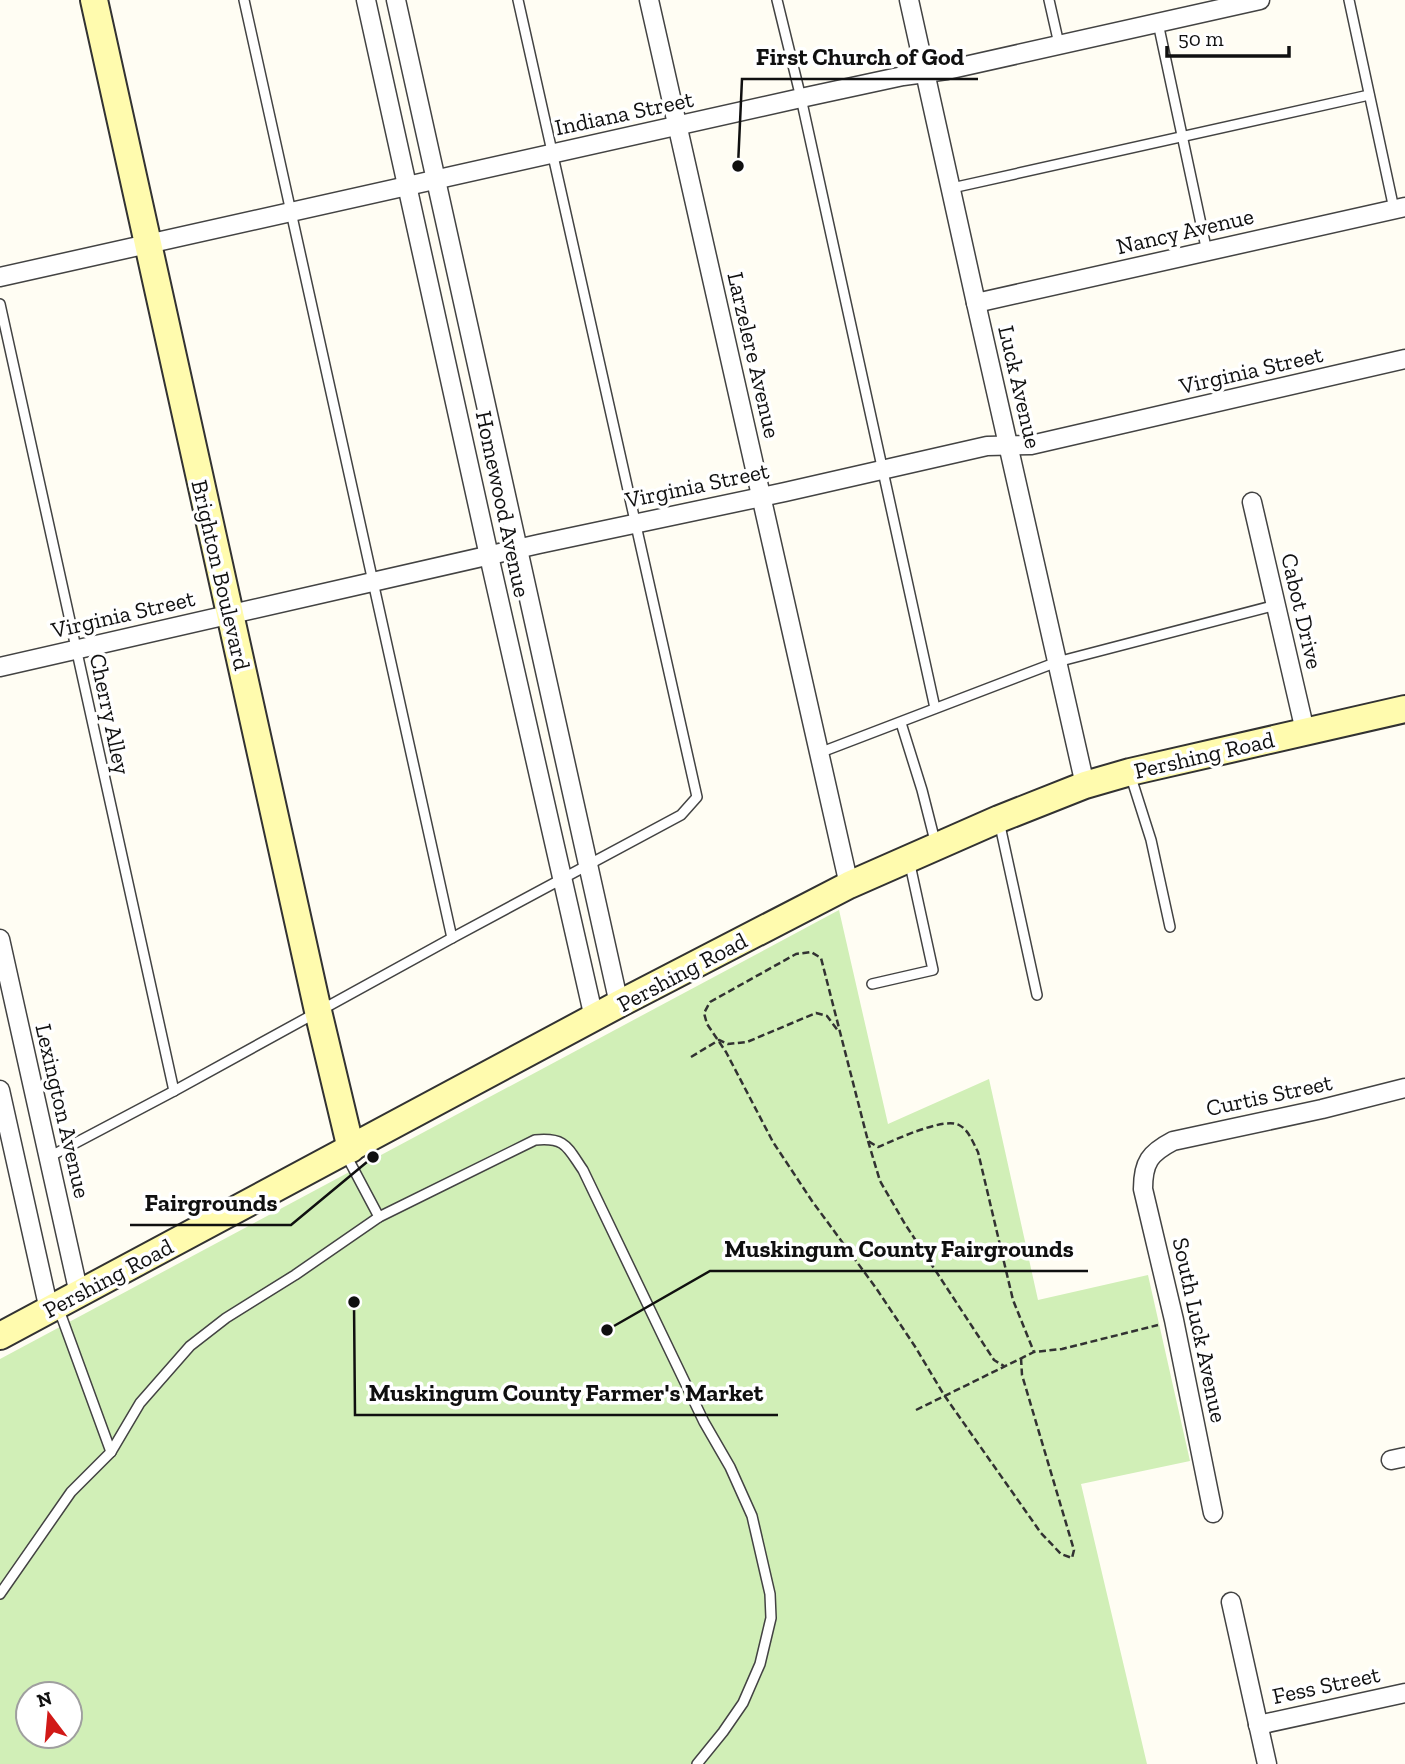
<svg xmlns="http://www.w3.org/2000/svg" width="1405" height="1764" viewBox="0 0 1405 1764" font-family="'Zilla Slab',serif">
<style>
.green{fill:#d1efb7;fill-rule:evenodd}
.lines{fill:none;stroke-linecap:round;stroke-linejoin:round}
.lane-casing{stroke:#434343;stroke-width:12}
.street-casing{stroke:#434343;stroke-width:21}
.secondary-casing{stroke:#323232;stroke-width:30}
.path{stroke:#323232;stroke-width:2.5;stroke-dasharray:7 3.5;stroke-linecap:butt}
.lane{stroke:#fff;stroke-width:9}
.street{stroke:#fff;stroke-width:18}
.secondary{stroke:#fffbae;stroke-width:26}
.labels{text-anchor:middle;stroke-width:7;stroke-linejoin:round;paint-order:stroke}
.street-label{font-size:23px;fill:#101010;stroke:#fff}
.leader{fill:none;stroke:#101010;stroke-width:2.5}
.callout-dot{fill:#101010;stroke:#fff;stroke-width:2.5}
.callout-label{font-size:24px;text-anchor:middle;font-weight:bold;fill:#101010;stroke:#fff;stroke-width:7;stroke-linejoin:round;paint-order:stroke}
</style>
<rect width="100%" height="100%" fill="#fffdf3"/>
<path class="green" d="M839 910 888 1124 989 1079 1038 1300 1148 1275 1190 1461 1081 1484 1147 1764H0V1359ZM28 1694H70V1736H28Z"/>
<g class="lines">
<defs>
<g id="lane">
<path d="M244 0 452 938"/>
<path d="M777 0 801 98 935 708"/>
<path d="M1049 0 1059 44"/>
<path d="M1349 0 1394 209"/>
<path d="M1158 23 1207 252"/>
<path d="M952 188 1369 95"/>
<path d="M0 304 174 1091"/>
<path d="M901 723 922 790 936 845"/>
<path d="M819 753 1057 662 1276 605"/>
<path d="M1130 774 1151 840 1170 927"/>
<path d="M999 821 1037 995"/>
<path d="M872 984 933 970 909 860"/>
<path d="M345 1153 379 1217"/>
<path d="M49 1157 174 1091 452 938 681 815 697 797 518 0"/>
<path d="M58 1307 111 1452"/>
<path d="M0 1594 71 1492 111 1452 140 1403 190 1346 226 1318 295 1275 379 1217 535 1140C566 1137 567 1147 583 1170L704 1422 730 1467 752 1516 770 1594 771 1618 760 1664 743 1703 723 1732 697 1764"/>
</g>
<g id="street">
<path d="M366 0 489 556 594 1018"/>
<path d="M396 0 619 1004"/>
<path d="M649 0 849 885"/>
<path d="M909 0 976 303 1085 785"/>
<path d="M0 277 801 98 903 76 947 70 1260 0"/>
<path d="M976 303 1405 207"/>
<path d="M1252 502 1305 731"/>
<path d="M0 667 539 544 785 492 987 446 1031 445 1405 359"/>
<path d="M0 939 79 1294"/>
<path d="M0 1090 49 1310"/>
<path d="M1391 1460 1405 1457"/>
<path d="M1213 1513 1174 1320 1143 1189C1143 1162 1150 1153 1173 1141L1322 1109 1405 1088"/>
<path d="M1231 1602 1267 1764"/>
<path d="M1258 1725 1405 1693"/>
</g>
<g id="secondary">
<path d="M94 0 318 1011 351 1149"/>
<path d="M0 1336 619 1004 849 885 999 819 1085 785 1130 772 1405 709"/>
</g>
</defs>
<use href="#lane" class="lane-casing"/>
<use href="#street" class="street-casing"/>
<use href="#secondary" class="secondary-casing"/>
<g class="path">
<path d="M691 1057 719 1040 728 1044 747 1042 816 1013 827 1016 839 1032"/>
<path d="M868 1141 880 1181 905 1224 994 1360 1004 1366"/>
<path d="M1021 1358 1022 1375 1074 1550 1072 1558 1061 1554 1041 1533 944 1395 916 1348 876 1288 812 1201 773 1142 726 1052 707 1024 704 1013 710 1002 796 954 811 952 821 958 868 1141 878 1147C895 1140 943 1117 959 1125 969 1130 973 1143 978 1152L1013 1300 1034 1352"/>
<path d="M916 1410 1034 1352 1062 1349 1158 1325"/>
</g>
<use href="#lane" class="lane"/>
<use href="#street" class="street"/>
<use href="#secondary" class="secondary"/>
</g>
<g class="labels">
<g class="street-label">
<text transform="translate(624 113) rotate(-12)" y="8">Indiana Street</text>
<text transform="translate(1185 231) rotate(-13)" y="8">Nancy Avenue</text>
<text transform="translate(754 355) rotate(77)" y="8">Larzelere Avenue</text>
<text transform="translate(1251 370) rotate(-13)" y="8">Virginia Street</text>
<text transform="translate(1020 387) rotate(77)" y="8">Luck Avenue</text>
<text transform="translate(697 485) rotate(-12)" y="8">Virginia Street</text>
<text transform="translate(503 504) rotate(78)" y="8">Homewood Avenue</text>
<text transform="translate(221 575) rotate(77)" y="8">Brighton Boulevard</text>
<text transform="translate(1302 611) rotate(77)" y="8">Cabot Drive</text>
<text transform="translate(123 614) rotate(-13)" y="8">Virginia Street</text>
<text transform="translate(110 714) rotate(78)" y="8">Cherry Alley</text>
<text transform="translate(1204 755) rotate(-13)" y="8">Pershing Road</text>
<text transform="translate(682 972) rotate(-28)" y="8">Pershing Road</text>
<text transform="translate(1269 1095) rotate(-12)" y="8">Curtis Street</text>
<text transform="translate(63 1111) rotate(77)" y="8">Lexington Avenue</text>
<text transform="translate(108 1278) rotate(-28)" y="8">Pershing Road</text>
<text transform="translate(1200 1330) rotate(78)" y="8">South Luck Avenue</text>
<text transform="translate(1326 1685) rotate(-12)" y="8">Fess Street</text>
</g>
</g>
<path class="leader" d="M738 166L742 79H978M373 1157L291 1225H130M607 1330L710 1271H1088M354 1302L355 1415H778"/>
<g class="callout-dot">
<circle cx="738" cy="166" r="7"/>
<circle cx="373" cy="1157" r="7"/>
<circle cx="607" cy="1330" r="7"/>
<circle cx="354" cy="1302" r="7"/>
</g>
<g class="callout-label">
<text x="860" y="65">First Church of God</text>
<text x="211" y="1211">Fairgrounds</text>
<text x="899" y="1257">Muskingum County Fairgrounds</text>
<text x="566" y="1401">Muskingum County Farmer's Market</text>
</g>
<g transform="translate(49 1715) rotate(344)"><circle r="33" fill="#ffffff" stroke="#9f9f9f" stroke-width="2"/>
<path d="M0-5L12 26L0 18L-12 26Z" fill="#d11917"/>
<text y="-10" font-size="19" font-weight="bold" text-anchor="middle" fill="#101010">N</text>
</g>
<path d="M1167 46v10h122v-10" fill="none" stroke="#101010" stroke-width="3.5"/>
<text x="1178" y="46" font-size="21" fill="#101010" stroke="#ffffff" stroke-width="5" paint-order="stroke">50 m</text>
</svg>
